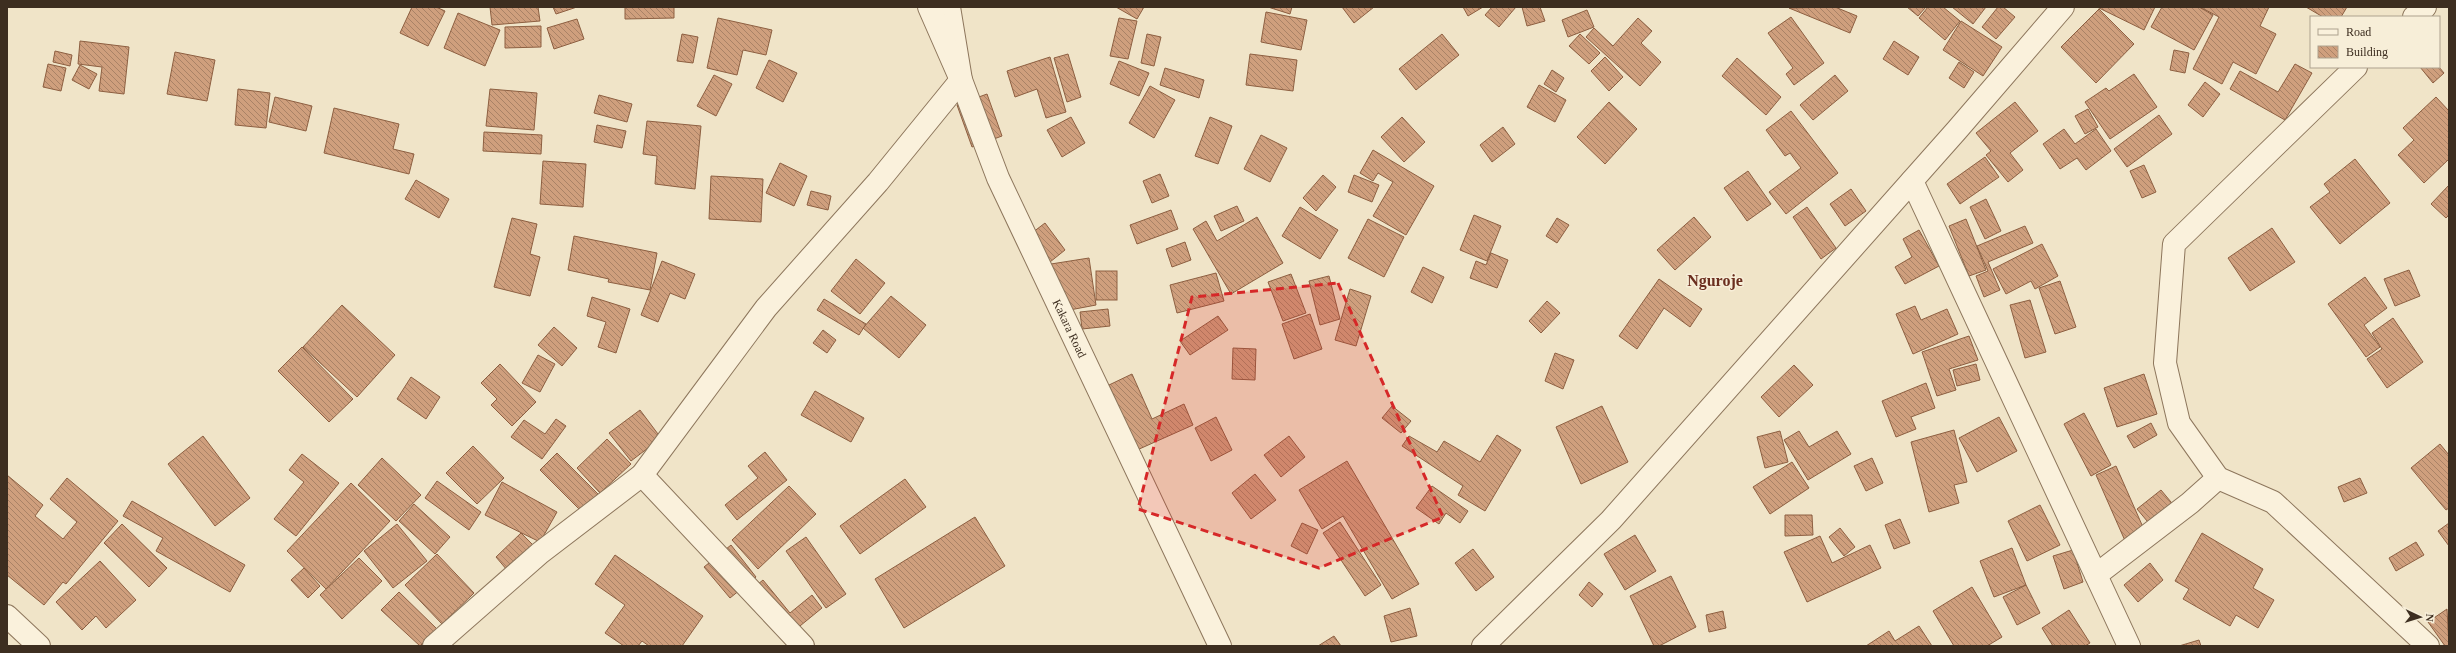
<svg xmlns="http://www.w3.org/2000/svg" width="2456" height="653" viewBox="0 0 2456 653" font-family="Georgia,serif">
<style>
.building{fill:url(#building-back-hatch);stroke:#8d5f41}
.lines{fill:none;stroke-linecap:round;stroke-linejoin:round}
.minor-casing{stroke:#8d765c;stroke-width:24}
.tertiary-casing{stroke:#8d765c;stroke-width:24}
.minor{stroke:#faf1dc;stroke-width:22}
.tertiary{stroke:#faf1dc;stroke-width:22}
.marked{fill:#d62828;fill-opacity:0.2;stroke:#d62828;stroke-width:3;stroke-dasharray:8 5;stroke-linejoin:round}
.labels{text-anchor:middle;stroke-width:3;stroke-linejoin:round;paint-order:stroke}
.street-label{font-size:12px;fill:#3d2e20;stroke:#f7eed8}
.district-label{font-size:16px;font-weight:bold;fill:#6b2e1e;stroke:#f7eed8}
</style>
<defs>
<pattern id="building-back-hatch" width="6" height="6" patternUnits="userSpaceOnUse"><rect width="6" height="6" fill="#cf9f7d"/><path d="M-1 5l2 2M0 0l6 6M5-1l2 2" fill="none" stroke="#a98266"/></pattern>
</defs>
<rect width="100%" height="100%" fill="#f0e4c8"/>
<g class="building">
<path d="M412 7H436L445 11 428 46 400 33Z"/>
<path d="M490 7H538L540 21 492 25Z"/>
<path d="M553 7H577L556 14Z"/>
<path d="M625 7H674V18L625 19Z"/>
<path d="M1116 7H1144L1137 19Z"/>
<path d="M1268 7H1292L1290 14Z"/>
<path d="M1342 7H1374L1354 23Z"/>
<path d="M1463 7H1483L1468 16Z"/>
<path d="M1492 7H1516L1499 27 1485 15Z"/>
<path d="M1522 7H1540L1545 21 1527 26Z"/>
<path d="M1835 7 1857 16 1850 33 1789 8Z"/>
<path d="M1907 7H1926L1918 16Z"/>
<path d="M1928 7H1943L1960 21 1945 40 1919 18Z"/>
<path d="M1952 7H1986L1973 24Z"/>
<path d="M1998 7H2003L2015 17 1996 39 1982 27Z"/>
<path d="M2097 7H2155L2144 30Z"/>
<path d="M2162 7H2199L2213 15 2194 50 2151 27Z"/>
<path d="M2200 7H2269L2260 26 2276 34 2256 74 2233 62 2222 84 2193 69 2219 17Z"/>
<path d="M2306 7H2347L2341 17H2323Z"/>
<path d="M2099 9 2134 44 2096 83 2061 47Z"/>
<path d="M1587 10 1594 27 1568 37 1562 20Z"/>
<path d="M1266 12 1307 20 1301 50 1261 42Z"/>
<path d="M458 13 500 30 485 66 444 48Z"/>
<path d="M1791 17 1824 63 1794 85 1786 74 1793 68 1768 33Z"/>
<path d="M718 18 772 30 766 55 743 50 737 75 707 68Z"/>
<path d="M1119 18 1137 21 1128 59 1110 56Z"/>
<path d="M1638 18 1652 31 1641 43 1661 62 1640 86 1586 37 1594 28 1613 46Z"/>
<path d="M577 19 584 39 554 49 547 28Z"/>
<path d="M1961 21 2002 47 1983 76 1943 50Z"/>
<path d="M541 26V47L505 48V27Z"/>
<path d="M682 34 698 37 693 63 677 61Z"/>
<path d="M1147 34 1161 37 1154 66 1141 63Z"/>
<path d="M1442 34 1459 55 1416 90 1399 69Z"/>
<path d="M1580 34 1600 53 1589 64 1569 46Z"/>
<path d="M80 41 129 47 124 94 99 91 102 67 78 64Z"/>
<path d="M1894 41 1919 57 1908 75 1883 59Z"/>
<path d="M2174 50 2189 53 2185 73 2170 70Z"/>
<path d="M55 51 72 55 70 66 53 62Z"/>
<path d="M175 52 215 60 207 101 167 94Z"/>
<path d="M1068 54 1081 97 1067 102 1054 58Z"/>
<path d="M1250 54 1297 60 1293 91 1246 85Z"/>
<path d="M1050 57 1066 112 1046 118 1037 89 1015 97 1007 71Z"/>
<path d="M1605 57 1623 77 1609 91 1591 71Z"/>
<path d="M1737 58 1781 97 1766 115 1722 76Z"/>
<path d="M769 60 797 73 783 102 756 88Z"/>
<path d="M1119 61 1149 73 1139 96 1110 84Z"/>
<path d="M1959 62 1974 72 1964 88 1949 78Z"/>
<path d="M48 64 66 68 61 91 43 87Z"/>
<path d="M2295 64 2312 73 2285 120 2230 89 2240 71 2278 92Z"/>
<path d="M80 65 97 74 89 89 72 80Z"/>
<path d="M2420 67H2439L2444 73 2433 83Z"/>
<path d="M1165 68 1204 80 1199 98 1160 85Z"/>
<path d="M1552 70 1564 78 1556 92 1544 84Z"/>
<path d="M2134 74 2157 107 2110 139 2085 102 2106 88 2109 91Z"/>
<path d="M714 75 732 84 716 116 697 106Z"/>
<path d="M1835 75 1848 91 1813 120 1800 105Z"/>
<path d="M2205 82 2220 94 2203 117 2188 105Z"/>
<path d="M1539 85 1566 100 1555 122 1527 107Z"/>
<path d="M1150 86 1175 100 1154 138 1129 123Z"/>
<path d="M238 89 270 93 266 128 235 125Z"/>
<path d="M490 89 537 93 534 130 486 126Z"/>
<path d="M987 94 1002 136 972 147 957 105Z"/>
<path d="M599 95 632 104 627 122 594 113Z"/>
<path d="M275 97 312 106 306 131 269 122Z"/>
<path d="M2436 97 2449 111V159L2424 183 2398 155 2414 140 2403 128Z"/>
<path d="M1609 102 1637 129 1605 164 1577 137Z"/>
<path d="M2015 102 2038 131 2010 153 2023 170 2008 182 1986 155 1991 151 1976 133Z"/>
<path d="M334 108 399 124 393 149 414 154 409 174 324 153Z"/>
<path d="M2088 109 2098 127 2085 134 2075 116Z"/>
<path d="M1791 111 1838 173 1786 214 1769 192 1801 168 1790 153 1785 156 1766 130Z"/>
<path d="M2159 115 2172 134 2127 167 2114 149Z"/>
<path d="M1071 117 1085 143 1062 157 1047 130Z"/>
<path d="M1210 117 1232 126 1218 164 1195 156Z"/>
<path d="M1402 117 1425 142 1404 162 1381 137Z"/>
<path d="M647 121 701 126 695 189 655 184 657 156 643 154Z"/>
<path d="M597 125 626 131 622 148 594 142Z"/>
<path d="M1503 127 1515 144 1492 162 1480 145Z"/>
<path d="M2064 129 2075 144 2096 129 2111 151 2086 170 2077 158 2060 169 2043 144Z"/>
<path d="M484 132 542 135 541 154 483 151Z"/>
<path d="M1261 135 1287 148 1270 182 1244 169Z"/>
<path d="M1373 150 1434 186 1406 235 1373 216 1393 182 1378 173 1373 181 1360 173Z"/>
<path d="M1985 157 1999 177 1960 204 1947 184Z"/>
<path d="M2355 159 2390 203 2340 244 2310 207 2330 192 2324 184Z"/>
<path d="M543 161 586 164 583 207 540 204Z"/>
<path d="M780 163 807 176 794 206 766 193Z"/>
<path d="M2144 165 2156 192 2142 198 2130 171Z"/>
<path d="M1748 171 1771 204 1747 221 1724 188Z"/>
<path d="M1160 174 1169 196 1152 203 1143 181Z"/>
<path d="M1323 175 1336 187 1316 211 1303 198Z"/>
<path d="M1354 175 1379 185 1372 202 1348 192Z"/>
<path d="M711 176 763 179 761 222 709 219Z"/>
<path d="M416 180 449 199 439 218 405 199Z"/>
<path d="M2449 185V215L2446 218 2431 204Z"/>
<path d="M1851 189 1866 211 1845 226 1830 204Z"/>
<path d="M811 191 831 196 828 210 807 205Z"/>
<path d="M1986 199 2001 231 1985 239 1970 207Z"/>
<path d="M1237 206 1244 221 1221 231 1214 216Z"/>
<path d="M1300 207 1338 230 1320 259 1282 236Z"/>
<path d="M1807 207 1836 248 1821 259 1793 217Z"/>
<path d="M1171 210 1178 229 1137 244 1130 225Z"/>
<path d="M1474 215 1501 226 1487 261 1460 250Z"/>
<path d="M1257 217 1283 263 1231 294 1193 229 1206 221 1217 241Z"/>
<path d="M1694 217 1711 237 1675 270 1657 250Z"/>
<path d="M512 218 537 224 530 254 540 257 530 296 494 287Z"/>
<path d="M1557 218 1569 225 1557 243 1546 236Z"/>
<path d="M1368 219 1404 237 1384 277 1348 258Z"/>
<path d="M1966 219 1986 270 1969 276 1949 226Z"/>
<path d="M1045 223 1065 250 1045 266 1024 239Z"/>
<path d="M2025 226 2033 243 1988 262 2000 290 1984 297 1976 276 1988 271 1977 246Z"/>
<path d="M2272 228 2295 262 2250 291 2228 258Z"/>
<path d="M1919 230 1939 266 1905 284 1895 267 1912 257 1903 239Z"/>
<path d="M574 236 657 253 650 290 608 282 609 279 568 270Z"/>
<path d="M1185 242 1191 260 1172 267 1166 249Z"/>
<path d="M2042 244 2058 276 2035 289 2031 281 2006 294 1993 269Z"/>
<path d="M1491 253 1508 260 1497 288 1470 278 1476 261 1486 265Z"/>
<path d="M1089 258 1096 305 1059 312 1051 264Z"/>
<path d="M856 259 885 283 860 314 831 291Z"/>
<path d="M662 261 695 274 685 299 670 293 658 322 641 315Z"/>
<path d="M1423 267 1444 277 1432 303 1411 292Z"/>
<path d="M2409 270 2420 296 2395 306 2384 279Z"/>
<rect x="1096" y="271" width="21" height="29"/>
<path d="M1216 273 1224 301 1177 313 1170 285Z"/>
<path d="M1291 274 1306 313 1283 321 1268 282Z"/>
<path d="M1329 276 1340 319 1320 325 1309 281Z"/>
<path d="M2365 277 2387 308 2364 325 2380 347 2366 357 2328 304Z"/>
<path d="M1659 279 1702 309 1690 327 1664 308 1637 349 1619 336Z"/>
<path d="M2060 281 2076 327 2055 334 2039 288Z"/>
<path d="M1350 289 1371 296 1356 346 1335 340Z"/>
<path d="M891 296 926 325 899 358 863 328Z"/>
<path d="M592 297 630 309 616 353 598 347 606 322 587 316Z"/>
<path d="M824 299 866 324 859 335 817 310Z"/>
<path d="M2030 300 2046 352 2025 358 2010 305Z"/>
<path d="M1547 301 1560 313 1541 333 1529 321Z"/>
<path d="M342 305 395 355 357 397 303 347Z"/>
<path d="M1915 306 1921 320 1947 309 1958 334 1913 354 1896 314Z"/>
<path d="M1108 309 1110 326 1082 329 1080 312Z"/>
<path d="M1310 314 1322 349 1294 359 1282 324Z"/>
<path d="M1218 316 1228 330 1190 355 1180 341Z"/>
<path d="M2393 318 2423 362 2387 388 2367 359 2382 349 2372 333Z"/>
<path d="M554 327 577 348 562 366 538 345Z"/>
<path d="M823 330 836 340 827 353 813 343Z"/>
<path d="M1969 336 1978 360 1949 369 1956 390 1937 396 1922 352Z"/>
<path d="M302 347 353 399 329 422 278 371Z"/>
<path d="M1233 348 1256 349 1255 380 1232 379Z"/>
<path d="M1555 353 1574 360 1563 389 1545 381Z"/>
<path d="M538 355 555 364 540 392 522 383Z"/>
<path d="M500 364 536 402 512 426 491 405 497 399 481 383Z"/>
<path d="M1976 364 1980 380 1957 386 1953 370Z"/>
<path d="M1794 365 1813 385 1779 417 1761 397Z"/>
<path d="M1132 374 1152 419 1184 404 1193 425 1137 450 1109 385Z"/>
<path d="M2144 374 2157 414 2117 427 2104 388Z"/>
<path d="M411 377 440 397 426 419 397 399Z"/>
<path d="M1926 383 1935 408 1911 417 1916 429 1896 437 1882 401Z"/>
<path d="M815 391 864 418 851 442 801 415Z"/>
<path d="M1392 406 1411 421 1401 433 1382 418Z"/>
<path d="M1602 406 1628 462 1581 484 1556 427Z"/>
<path d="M640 410 661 438 631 461 609 433Z"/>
<path d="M2084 413 2111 465 2091 476 2064 424Z"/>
<path d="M1216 417 1232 450 1211 461 1195 428Z"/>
<path d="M1999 417 2017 451 1977 472 1959 438Z"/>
<path d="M556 419 566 426 542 459 511 437 524 420 545 434Z"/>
<path d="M2151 423 2157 435 2134 448 2127 436Z"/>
<path d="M1954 430 1967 482 1954 485 1959 503 1929 512 1911 442Z"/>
<path d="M1780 431 1788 462 1765 468 1757 437Z"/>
<path d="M1799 431 1809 447 1837 431 1851 454 1808 480 1784 440Z"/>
<path d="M1497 435 1521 450 1485 511 1458 495 1463 486 1402 446 1409 436 1437 452 1444 441 1480 462Z"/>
<path d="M203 436 250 498 215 526 168 464Z"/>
<path d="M1289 436 1305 457 1281 477 1264 455Z"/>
<path d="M607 439 631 464 600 493 577 468Z"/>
<path d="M2440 444 2449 455V508L2446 510 2411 468Z"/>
<path d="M473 446 504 478 477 504 446 473Z"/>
<path d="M765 452 787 480 737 520 725 505 758 478 748 466Z"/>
<path d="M557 453 598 494 581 511 540 470Z"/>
<path d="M302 454 339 483 296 536 274 519 304 482 289 470Z"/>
<path d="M382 458 421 495 396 521 358 485Z"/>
<path d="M1872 458 1883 483 1866 491 1854 466Z"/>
<path d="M1347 461 1419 584 1392 599 1343 516 1322 529 1299 490Z"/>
<path d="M1792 462 1809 488 1770 514 1753 487Z"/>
<path d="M2116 466 2146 534 2126 543 2096 475Z"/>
<path d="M1255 474 1276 500 1251 519 1232 493Z"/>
<path d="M7 475 43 505 35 516 63 539 77 522 50 499 67 478 118 521 66 584 63 582 44 605 7 575Z"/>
<path d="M2360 478 2367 493 2344 502 2338 487Z"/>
<path d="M905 479 926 507 860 554 840 526Z"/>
<path d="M437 481 481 512 469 530 425 498Z"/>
<path d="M502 482 557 512 540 542 485 515Z"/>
<path d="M351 483 390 521 326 589 287 551Z"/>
<path d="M789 486 816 514 758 569 732 540Z"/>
<path d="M1432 486 1468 511 1460 523 1446 513 1439 524 1416 508Z"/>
<path d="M2161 490 2176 508 2153 528 2137 509Z"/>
<path d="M132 501 245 565 230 592 156 551 163 538 123 516Z"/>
<path d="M414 504 450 537 435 554 399 521Z"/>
<path d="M2040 505 2060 545 2027 561 2008 521Z"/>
<path d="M1785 515H1812L1813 535 1785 536Z"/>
<path d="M975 517 1005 566 904 628 875 579Z"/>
<path d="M1900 519 1910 543 1894 549 1885 525Z"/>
<path d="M1340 522 1381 585 1365 596 1323 533Z"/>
<path d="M1302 523 1318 530 1307 554 1291 546Z"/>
<path d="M2449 523V546L2438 531Z"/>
<path d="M122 524 167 568 149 587 104 543Z"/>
<path d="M397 524 427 561 393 588 364 551Z"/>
<path d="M1840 528 1855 547 1844 556 1829 537Z"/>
<path d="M521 533 533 545 507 570 496 557Z"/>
<path d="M2202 533 2263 569 2253 588 2274 600 2258 628 2236 615 2230 626 2183 599 2189 589 2175 581Z"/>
<path d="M1635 535 1656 571 1625 590 1604 554Z"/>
<path d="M1820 536 1832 563 1870 545 1881 568 1807 602 1784 552Z"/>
<path d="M806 537 846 594 826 608 786 551Z"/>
<path d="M2416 542 2424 555 2396 571 2389 558Z"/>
<path d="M731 545 756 577 730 598 704 567Z"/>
<path d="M2012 548 2026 585 1994 597 1980 561Z"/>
<path d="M1473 549 1494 577 1476 591 1455 563Z"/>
<path d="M2073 550 2083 582 2064 589 2053 556Z"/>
<path d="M437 554 474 593 442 624 405 585Z"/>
<path d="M615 555 703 616 682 646H649L642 641 638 646H624L605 633 625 605 595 584Z"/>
<path d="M359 558 382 581 342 619 320 595Z"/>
<path d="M100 561 136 600 106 628 96 616 82 630 56 602Z"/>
<path d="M2150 563 2163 580 2138 602 2124 585Z"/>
<path d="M304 568 320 586 308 598 291 580Z"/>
<path d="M1671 576 1696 627 1659 646H1654L1630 596Z"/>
<path d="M763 580 790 613 812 595 822 608 784 639 747 593Z"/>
<path d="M1589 582 1603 594 1592 607 1579 595Z"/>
<path d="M2026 585 2040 613 2017 625 2003 597Z"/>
<path d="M1972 587 2002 637 1987 646H1954L1933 611Z"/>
<path d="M399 592 437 629 420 646 381 610Z"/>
<path d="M1410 608 1417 636 1391 642 1384 616Z"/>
<path d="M2447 609 2449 646H2445L2428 622Z"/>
<path d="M2069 610 2090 643 2085 646H2053L2042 628Z"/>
<path d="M1723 611 1726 628 1709 632 1706 615Z"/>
<path d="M1919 626 1932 646H1866L1889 631 1895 641Z"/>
<path d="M1334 636 1341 646H1318Z"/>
<path d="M2199 640 2201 646H2179Z"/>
</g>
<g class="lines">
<defs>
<g id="minor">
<path d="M2414 17 2425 7"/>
<path d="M2356 67 2174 244 2165 363 2179 423 2218 478 2273 502 2428 646"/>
<path d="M1912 181 2129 646"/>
<path d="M642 475 803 646"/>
<path d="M2096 575 2190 503 2218 478"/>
<path d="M7 616 39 646"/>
<path d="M434 646 540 553 642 475 766 308 878 182 961 80 949 7"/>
<path d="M1483 646 1611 520 1957 130 2063 7"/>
</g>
<g id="tertiary">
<path id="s1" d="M929 7 961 80 998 178 1220 646"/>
</g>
</defs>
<use href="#minor" class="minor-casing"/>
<use href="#tertiary" class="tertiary-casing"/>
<use href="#minor" class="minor"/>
<use href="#tertiary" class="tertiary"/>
</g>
<path class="marked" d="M1338 283 1443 517 1319 568 1138 509 1192 297Z"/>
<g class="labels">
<g class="street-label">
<text dy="4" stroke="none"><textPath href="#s1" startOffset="351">Kakara Road</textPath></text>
</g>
<g class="district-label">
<text x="1715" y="286">Nguroje</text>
</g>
</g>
<rect width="2456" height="653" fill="none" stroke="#3d2e20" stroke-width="16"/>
<rect x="2310" y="16" width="130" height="52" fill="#f7eed8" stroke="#ada18e"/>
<rect x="2318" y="29" width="20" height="6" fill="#faf1dc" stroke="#ada18e"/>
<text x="2346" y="36" font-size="12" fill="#3d2e20">Road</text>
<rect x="2318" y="46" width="20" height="12" fill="url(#building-back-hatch)" stroke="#ada18e"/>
<text x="2346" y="56" font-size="12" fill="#3d2e20">Building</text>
<g transform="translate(2420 617) rotate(94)" stroke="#f7eed8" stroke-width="3" paint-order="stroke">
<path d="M0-3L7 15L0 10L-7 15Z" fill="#3d2e20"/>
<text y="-6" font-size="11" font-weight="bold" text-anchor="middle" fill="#3d2e20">N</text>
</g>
</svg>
